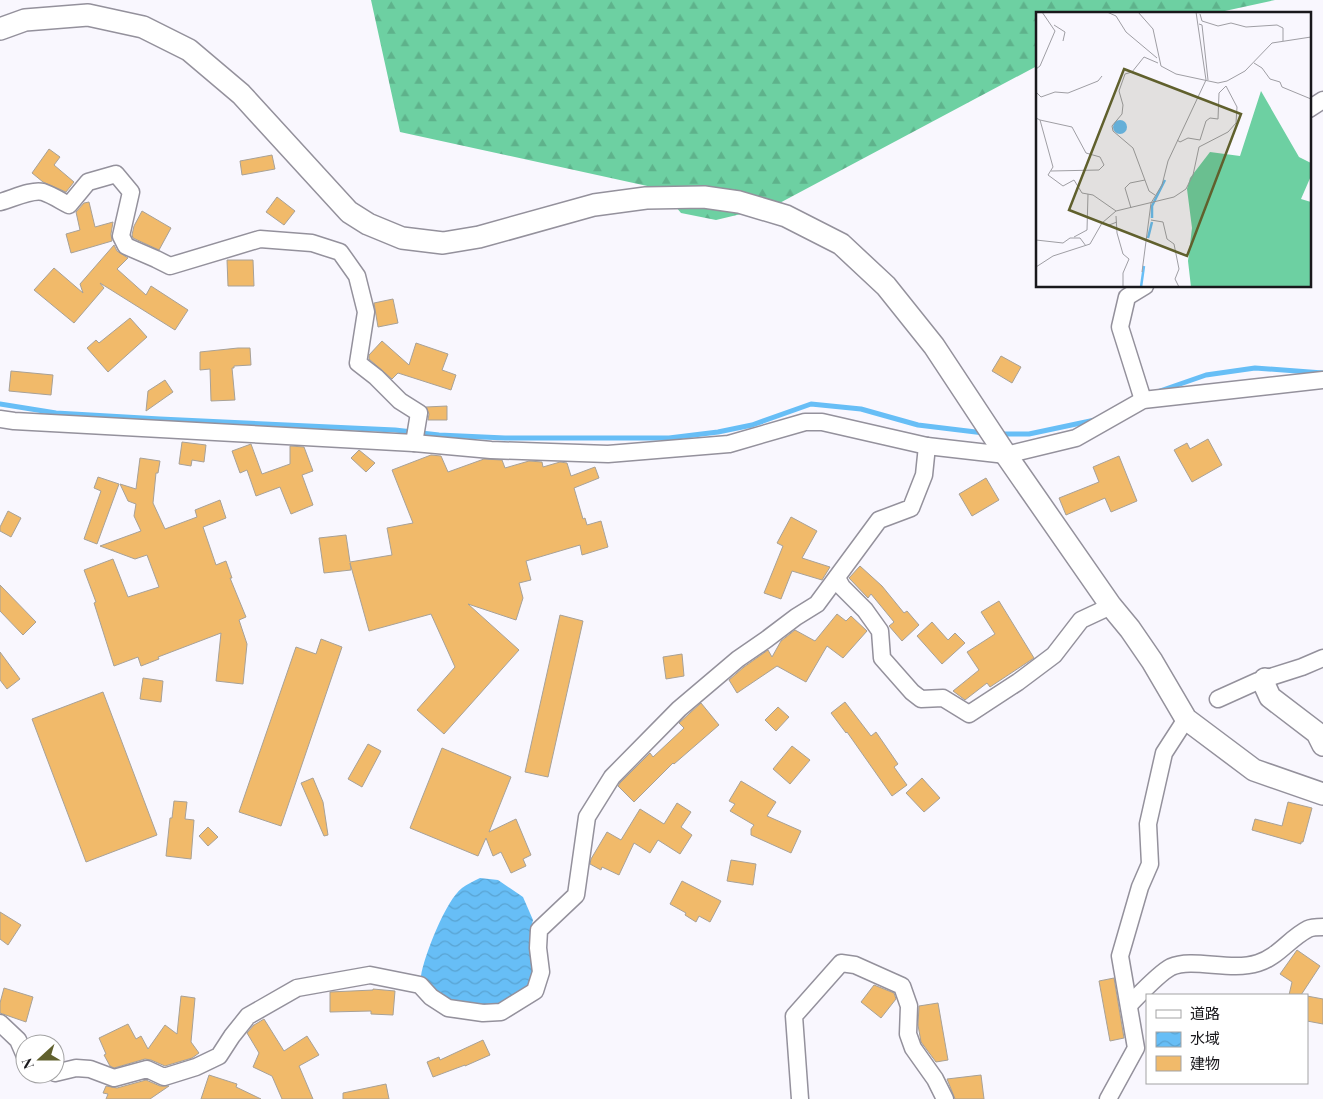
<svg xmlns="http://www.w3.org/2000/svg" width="1323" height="1099" viewBox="0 0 1323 1099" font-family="'Playfair Display','Noto Sans JP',serif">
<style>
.forest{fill:url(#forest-firs)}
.water{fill:url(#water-waves)}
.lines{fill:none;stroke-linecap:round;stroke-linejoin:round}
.stream{stroke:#67bef6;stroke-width:5}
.building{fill:#f1ba6a;stroke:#a8a197}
.minor-casing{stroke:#94919c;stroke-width:19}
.tertiary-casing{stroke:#94919c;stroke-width:24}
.minor{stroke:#fff;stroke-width:16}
.tertiary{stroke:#fff;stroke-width:21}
.inset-river{fill:none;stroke:#67bef6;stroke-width:2.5}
.inset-road{fill:none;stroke:#9f9ea4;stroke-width:1}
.view{fill:#60602d;fill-opacity:0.15;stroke:#60602d;stroke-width:2.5}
.inset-edge{fill:none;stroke:#19181c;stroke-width:2.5}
</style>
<defs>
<pattern id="forest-firs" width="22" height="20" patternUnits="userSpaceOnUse" patternTransform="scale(1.25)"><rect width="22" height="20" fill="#6dd0a2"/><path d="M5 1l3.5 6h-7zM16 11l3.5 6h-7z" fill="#5eb28b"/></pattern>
<pattern id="water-waves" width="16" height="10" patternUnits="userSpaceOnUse" patternTransform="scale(1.25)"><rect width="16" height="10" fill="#67bef6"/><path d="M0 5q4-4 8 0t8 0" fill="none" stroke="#59a3d2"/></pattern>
</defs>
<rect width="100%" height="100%" fill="#f9f7fe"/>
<path class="forest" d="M371 0H1275L1211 14H1037V66L774 206 716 220 681 213 661 189 400 132Z"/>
<path class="water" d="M480 878 498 880 523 897 533 920 530 933 533 948 534 981 529 990 501 1005H459L431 990 421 976C424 956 446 900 462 888 467 884 474 881 480 878Z"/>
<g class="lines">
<g class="stream">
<path d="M1157 392 1206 375 1255 368 1323 373"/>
<path d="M0 404 56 413 160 419 395 430 439 435 505 438H669L718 432 752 425 811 404 861 409 918 425 984 433"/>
<path d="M1000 434H1029L1095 420"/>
</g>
</g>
<g class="building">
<path d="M49 149 60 157 54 165 74 182 66 192 43 182 32 173Z"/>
<path d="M272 155 275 169 242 175 240 161Z"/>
<path d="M277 197 295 211 284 225 266 212Z"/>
<path d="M89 202 95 227 113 222 111 234 112 241 71 253 66 234 80 230 76 212 84 203Z"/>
<path d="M142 211 171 228 159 250 133 238 132 235 134 226Z"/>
<path d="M114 245 117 251 128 258 117 269 146 295 151 286 188 310 175 330 100 283 104 288 74 323 34 290 54 268 83 293 80 284Z"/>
<path d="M227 260H253L254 286H228Z"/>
<path d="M393 299 398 323 378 327 374 303Z"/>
<path d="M130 318 147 337 108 372 87 348 96 340 99 343Z"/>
<path d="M382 341 409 365 416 343 448 354 442 370 456 375 451 390 398 373 392 379 369 359V355Z"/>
<path d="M238 348H250L251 365 234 366V368H232L235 400 211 401 210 369 200 370V352Z"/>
<path d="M1001 356 1021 367 1012 383 992 371Z"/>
<path d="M11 371 53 375 51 395 9 391Z"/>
<path d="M165 380 173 392 146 411 148 391Z"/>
<path d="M447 406V420H428L429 414 426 407Z"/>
<path d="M1208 439 1222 465 1192 482 1174 450 1187 443 1190 449Z"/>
<path d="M182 442 206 445 204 462 192 460 191 466 179 464Z"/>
<path d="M251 444 262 474 290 464V446L304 447 313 471 302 475 313 505 291 514 280 487 256 496 247 470 240 473 232 451Z"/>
<path d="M359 450 375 463 366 472 351 458Z"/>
<path d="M431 455 441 456 448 472 484 459 502 460 505 468 529 461 542 462 543 467 560 462 567 463 571 476 595 467 599 478 574 488 583 519 585 518 587 525 601 521 608 547 582 555 580 545 526 561 531 580 519 583 523 598 516 620 468 604 519 650 444 734 417 710 455 667 431 614 369 631 350 563 351 570 324 573 319 538 346 535 350 562 392 555 387 528 413 523 392 470Z"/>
<path d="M1119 456 1137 501 1111 512 1105 498 1066 515 1059 498 1099 482 1093 467Z"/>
<path d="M140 458 160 461 158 473H156L153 503 165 529 197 517 195 510 220 500 226 518 203 527 216 565 226 561 232 578H230L246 617 239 620 247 644 243 684 216 681 221 633 158 657 159 659 141 666 138 657 114 666 94 603 96 602 84 570 113 559 128 597 159 587 147 555 135 559 100 546 141 531 134 516 136 504 128 501 120 484 136 489Z"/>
<path d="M98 477 119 484 97 544 84 539 101 491 94 488Z"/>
<path d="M986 478 999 500 972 516 959 494Z"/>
<path d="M8 511 21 518 11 537 0 531V527Z"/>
<path d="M791 517 817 531 802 558 830 567 822 580 792 571 781 599 764 593 783 546 777 543Z"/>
<path d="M860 566 882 586 904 613 907 611 919 625 902 641 889 626 894 622 871 594 868 598 849 578Z"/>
<path d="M0 585 36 622 23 635 0 611Z"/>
<path d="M999 601 1034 658 990 687 987 683 965 700 953 691 979 670 967 652 995 634 981 612Z"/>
<path d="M837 614 846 621 851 616 867 631 843 658 827 646 806 682 777 666 737 693 729 680 744 667 768 650 772 657 781 641 795 630 815 641Z"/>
<path d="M560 615 583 621 548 777 525 772Z"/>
<path d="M932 622 948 640 955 633 965 643 942 664 917 636Z"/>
<path d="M321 639 342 647 281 826 239 812 296 647 316 654Z"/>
<path d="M0 652 20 679 7 689 0 680Z"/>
<path d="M682 654 684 676 666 679 663 657Z"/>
<path d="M143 678 163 681 161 702 140 699Z"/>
<path d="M103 692 157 835 86 862 32 719Z"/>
<path d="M845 702 871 736 876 732 898 764 894 767 907 785 892 796 847 732 846 733 831 713Z"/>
<path d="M701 703 719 725 674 764 673 763 634 802 618 786 620 783 650 753 653 757 684 728 679 723Z"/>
<path d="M778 707 789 717 776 731 765 720Z"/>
<path d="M368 744 381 751 362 787 348 779Z"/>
<path d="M792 746 810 760 790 784 773 769Z"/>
<path d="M442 748 511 777 489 832 516 819 531 855 523 859 526 866 511 873 501 852 493 856 486 838 478 856 410 828Z"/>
<path d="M313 778 323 802 328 835 324 836 301 783Z"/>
<path d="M922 778 940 798 924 812 906 793Z"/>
<path d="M741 781 776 802 767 816 801 831 791 853 751 835V829L754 825 730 811 735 804 729 801Z"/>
<path d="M174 801 187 802 185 819 194 820 191 859 166 856 170 818H172Z"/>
<path d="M1288 802 1312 808 1303 842H1301V844L1252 830 1255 819 1282 826Z"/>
<path d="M677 803 691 812 681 827 692 835 680 854 658 840 650 853 634 843 619 875 602 867 601 870 590 864 591 859 607 832 621 840 640 809 664 824Z"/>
<path d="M208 827 218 837 208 846 199 836Z"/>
<path d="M731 860 756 864 753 885 727 881Z"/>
<path d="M682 881 721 901 710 922 699 916 696 922 685 915 686 913 670 904Z"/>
<path d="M0 912 21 925 8 945 0 939Z"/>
<path d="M1297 950 1320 966 1301 995H1289L1292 982 1280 974Z"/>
<path d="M1114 978 1124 1038 1110 1041 1099 981Z"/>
<path d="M874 985 894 993 896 999 881 1018 861 1002Z"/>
<path d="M4 988 33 997 26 1022 0 1013V1003Z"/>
<path d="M373 989 395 991 393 1015 371 1014V1011L330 1012V992L373 990Z"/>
<path d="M181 996 195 998 191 1042 199 1053 192 1058 165 1066 151 1060 145 1059 114 1068 110 1066 104 1055 106 1054 99 1038 128 1024 136 1039 141 1036 148 1049 165 1025 177 1034Z"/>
<path d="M1307 996 1323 999V1024L1307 1021Z"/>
<path d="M938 1003 948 1060 936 1062 921 1042 918 1025 919 1006Z"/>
<path d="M264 1019 284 1051 307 1036 319 1055 299 1066 313 1099H282L272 1076 253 1067 259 1053 247 1033 254 1025Z"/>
<path d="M483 1040 490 1055 465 1066V1065L433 1077 427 1062 439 1057 440 1060Z"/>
<path d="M209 1075 237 1084 236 1087 261 1099H201Z"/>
<path d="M981 1075 984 1099H955L947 1079Z"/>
<path d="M146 1080 160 1086H169L150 1099H106L108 1094 103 1093 106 1086 117 1088Z"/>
<path d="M386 1084 389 1099H343V1093Z"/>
</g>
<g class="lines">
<defs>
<g id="minor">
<path d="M1309 109 1323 100"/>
<path d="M0 202C12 199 32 189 43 192 52 195 61 201 69 205L88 182 116 174 131 192 121 236 126 246 156 259 170 266 260 239 312 243 340 252 357 276 366 312 358 363 376 377 400 401 419 413 414 443"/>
<path d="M1143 400 1120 327 1127 297 1145 286"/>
<path d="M0 419 14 421 414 443 491 450 608 454 729 444 805 422H822L927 446 1006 455 1076 438 1143 400 1323 380"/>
<path d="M837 578 842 587 865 610 880 631 882 658 912 692 921 699 943 698 969 714 1018 682 1054 655 1081 620 1111 606"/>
<path d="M1218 699 1258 681 1302 667 1323 658"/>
<path d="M1129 1005C1139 995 1159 973 1171 967 1193 957 1230 972 1258 963 1278 957 1290 938 1308 929 1312 927 1318 927 1323 927"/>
<path d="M0 1023 18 1040 25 1056"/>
<path d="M55 1073 76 1068 90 1069 114 1078 147 1069 164 1077 196 1067 219 1056 232 1036 248 1016 297 988 370 975 420 985 431 997 448 1008 483 1013 501 1012 535 991 541 972 538 948 539 930 576 895 587 817 612 777 679 709 738 659 767 639 796 617 817 604 879 520 911 508 924 475 927 446"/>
<path d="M800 1099 794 1016 841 963 855 965 902 986 909 1006 908 1034 913 1048 935 1079 945 1099"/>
<path d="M1108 1099 1136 1048 1120 956 1140 887 1150 864 1148 824 1164 753 1186 719"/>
</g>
<g id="tertiary">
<path d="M0 29 25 20 88 15 143 27 189 50 241 94 349 212 368 224 402 238 443 243 479 237 594 205 646 198 704 197 739 202 786 216 841 244 886 286 934 346 1006 455 1111 606 1130 629 1152 661 1186 719 1254 770 1323 794"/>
<path d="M1265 679V686L1270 697 1317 733 1323 745"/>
</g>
</defs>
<use href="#minor" class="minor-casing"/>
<use href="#tertiary" class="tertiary-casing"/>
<use href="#minor" class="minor"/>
<use href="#tertiary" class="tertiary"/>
</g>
<g transform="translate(1036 12)">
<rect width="275" height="275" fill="#f9f7fe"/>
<path d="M225 79 263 145 275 151V164L265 187 275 190V275H155L152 249 156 216 151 177 154 166 174 140 204 144Z" fill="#6dd0a2"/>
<path d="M77 115a7 7 0 1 1 14 0a7 7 0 1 1-14 0Z" fill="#67bef6"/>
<path class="inset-river" d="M116 206V194L129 168M112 226 116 210M105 275 108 254"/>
<path class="inset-road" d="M71 0 80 4 90 20 121 46M102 0 117 17 125 54 140 62 182 71 191 69 209 59 236 31 275 25M164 2 166 9 182 14 195 11 210 15 241 13 247 16V29M163 12 166 13 172 68M18 13 29 20 27 29M218 51 226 56 234 67 244 70 246 75 275 87M0 57 4 54 19 19 6 0M0 80 5 85 19 80 32 81 62 69 66 64M0 106 4 108 17 155 12 163 27 174 38 168 46 181 57 183 80 199M4 108 36 115 50 141 64 145 68 153 63 158 15 159M141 128 144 130 152 126 164 128 170 109 174 106 182 107 183 81 190 74M119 183 113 179 97 136 77 119 76 114 86 102 87 93 83 79 89 62 96 60 108 45 122 51M95 196 89 176 94 171 109 168M80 204 81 221 87 242 93 247 87 261V275M115 208 127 210 131 227 138 232 143 257 139 267 143 275M66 211 73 213 81 210M38 225 51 218 52 182M0 228 27 231 34 226H44L50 234M0 255 17 244 54 232 66 211 80 199 138 185 150 177 157 163 163 135 192 120 200 111 201 95 190 74M106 260 115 191 126 173 132 149 170 68 160 0"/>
<path class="view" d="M88 57 205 102 151 244 33 198Z"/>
<rect width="275" height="275" class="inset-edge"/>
</g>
<rect x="1146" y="994" width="162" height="90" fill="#ffffff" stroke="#a3a3a4"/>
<rect x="1156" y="1010" width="25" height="8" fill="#ffffff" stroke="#a3a3a4"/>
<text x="1190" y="1019" font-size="15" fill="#19181c">道路</text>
<rect x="1156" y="1032" width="25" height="15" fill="url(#water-waves)" stroke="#a3a3a4"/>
<text x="1190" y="1044" font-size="15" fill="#19181c">水域</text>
<rect x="1156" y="1056" width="25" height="15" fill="#f1ba6a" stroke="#a3a3a4"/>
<text x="1190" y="1069" font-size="15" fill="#19181c">建物</text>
<g transform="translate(40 1059) rotate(249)"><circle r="24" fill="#ffffff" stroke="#a3a3a4"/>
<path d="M0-4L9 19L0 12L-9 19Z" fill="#60602d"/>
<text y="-8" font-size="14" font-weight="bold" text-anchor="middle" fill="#19181c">N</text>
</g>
</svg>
